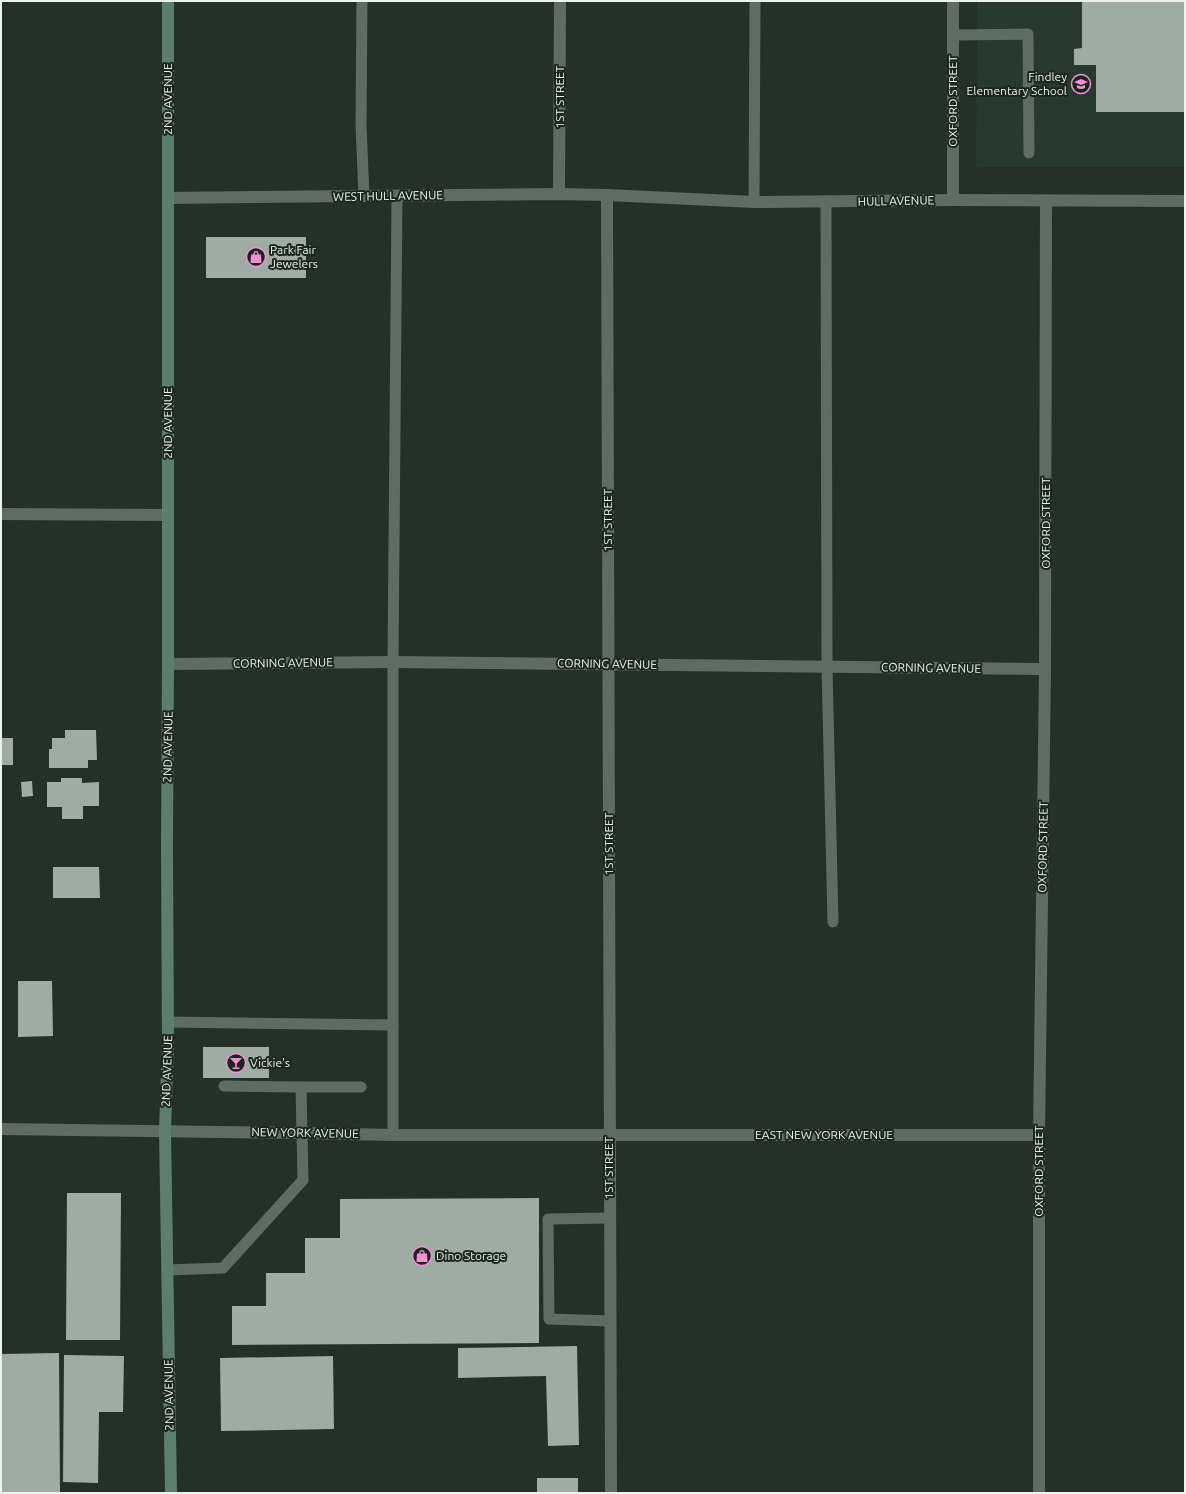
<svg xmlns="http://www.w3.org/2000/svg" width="1186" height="1494" viewBox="0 0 1186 1494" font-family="Ubuntu,sans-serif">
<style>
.built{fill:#28392f}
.building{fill:#9eaca4}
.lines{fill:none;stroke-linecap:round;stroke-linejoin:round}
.service{stroke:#5f6c65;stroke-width:11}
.minor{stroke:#5f6c65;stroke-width:12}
.secondary{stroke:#5c7f6d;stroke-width:12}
.labels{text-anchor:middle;stroke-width:4;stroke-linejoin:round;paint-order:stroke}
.poi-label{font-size:12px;fill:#edf4f0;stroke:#1b2620;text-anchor:start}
.street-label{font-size:12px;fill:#edf4f0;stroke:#1b2620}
</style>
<rect width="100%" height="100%" fill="#25302a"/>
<path class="built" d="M977 1H1185V167H976Z"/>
<g class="building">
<path d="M1082 1H1185V112H1096V65H1074V49L1082 48Z"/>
<rect x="206" y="237" width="100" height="41"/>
<path d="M65 730H96L97 760H88V768H49V749H52V738H65Z"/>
<rect x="1" y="738" width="12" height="27"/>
<path d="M61 778H82V783L99 782V806H83V819H62V807H47V782H61Z"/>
<path d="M32 781 33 796 22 797 21 782Z"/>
<path d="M53 867H99L100 898H53Z"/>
<path d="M18 981H52L53 1036 18 1037Z"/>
<rect x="203" y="1047" width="66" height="31"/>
<path d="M67 1193H121L120 1340H66Z"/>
<path d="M539 1198V1343L232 1345V1306H266V1273H305V1238H340V1199Z"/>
<path d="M577 1346 579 1445 548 1446 546 1376 458 1378V1348Z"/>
<path d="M59 1353 60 1493H1V1354Z"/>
<path d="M64 1355 124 1356 123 1412H99L98 1483 63 1482Z"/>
<path d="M333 1356 334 1429 221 1431 220 1358Z"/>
<rect x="537" y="1478" width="41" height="15"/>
</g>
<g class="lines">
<g class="service">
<path d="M362 1 361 125 364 196"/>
<path d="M953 35 1028 34 1029 153"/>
<path d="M754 202 755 1"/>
<path d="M826 202 827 667 833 922"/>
<path d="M168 1022 393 1025"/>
<path d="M224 1086 301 1087"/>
<path d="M393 1135V662L397 196"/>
<path d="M609 1218 548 1219 549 1319 610 1321"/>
<path d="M167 1270 223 1268 303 1180 301 1087H361"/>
</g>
<g class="minor">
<path d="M559 194 560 1"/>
<path d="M607 195 611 1493"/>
<path d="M168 198 559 194 607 195 754 202 953 200 1185 201"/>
<path d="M953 200V1"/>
<path d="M1 514 168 515"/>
<path d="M168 664 393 662 1045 669"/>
<path d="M1 1129 302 1133 393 1135H1039"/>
<path d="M1039 1493V1135L1045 669 1046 201"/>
</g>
<path class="secondary" d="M168 1V664L167 847 168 1043 165 1131 171 1493"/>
</g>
<defs>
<symbol id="school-ring" viewBox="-11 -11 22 22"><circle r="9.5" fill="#1b2620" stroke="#f491d4" stroke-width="1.5"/><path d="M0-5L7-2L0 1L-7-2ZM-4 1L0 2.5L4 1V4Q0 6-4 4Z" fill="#f491d4"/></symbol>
<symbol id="shop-ring" viewBox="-11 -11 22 22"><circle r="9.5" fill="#1b2620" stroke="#f491d4" stroke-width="1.5"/><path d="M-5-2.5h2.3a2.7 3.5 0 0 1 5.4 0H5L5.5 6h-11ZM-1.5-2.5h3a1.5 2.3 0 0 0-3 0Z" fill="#f491d4"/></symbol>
<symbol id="bar-ring" viewBox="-11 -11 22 22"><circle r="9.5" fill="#1b2620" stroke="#f491d4" stroke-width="1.5"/><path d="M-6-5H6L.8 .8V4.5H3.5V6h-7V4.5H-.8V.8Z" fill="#f491d4"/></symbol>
</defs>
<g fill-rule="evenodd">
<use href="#school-ring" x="1070" y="73" width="22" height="22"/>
<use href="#shop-ring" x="245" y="246" width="22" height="22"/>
<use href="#bar-ring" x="225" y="1052" width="22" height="22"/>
<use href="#shop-ring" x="411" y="1245" width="22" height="22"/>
</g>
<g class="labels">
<g class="poi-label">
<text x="1067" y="81" text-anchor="end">Findley<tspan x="1067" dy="14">Elementary School</tspan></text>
<text x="270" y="254">Park Fair<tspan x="270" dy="14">Jewelers</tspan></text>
<text x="250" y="1067">Vickie's</text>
<text x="436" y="1260">Dino Storage</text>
</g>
<g class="street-label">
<text transform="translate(560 97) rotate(-90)" y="4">1ST STREET</text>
<text transform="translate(168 99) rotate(-90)" y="4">2ND AVENUE</text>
<text transform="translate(953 101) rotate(-90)" y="4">OXFORD STREET</text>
<text transform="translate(388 196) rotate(-1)" y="4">WEST HULL AVENUE</text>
<text transform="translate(896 201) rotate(-1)" y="4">HULL AVENUE</text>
<text transform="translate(168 423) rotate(-90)" y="4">2ND AVENUE</text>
<text transform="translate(608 520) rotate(-90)" y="4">1ST STREET</text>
<text transform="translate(1046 523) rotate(-90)" y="4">OXFORD STREET</text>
<text transform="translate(283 663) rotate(-1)" y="4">CORNING AVENUE</text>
<text transform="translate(607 664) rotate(1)" y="4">CORNING AVENUE</text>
<text transform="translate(931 668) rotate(1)" y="4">CORNING AVENUE</text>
<text transform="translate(168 747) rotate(-89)" y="4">2ND AVENUE</text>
<text transform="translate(609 844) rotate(-90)" y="4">1ST STREET</text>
<text transform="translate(1043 847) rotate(-89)" y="4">OXFORD STREET</text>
<text transform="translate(167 1071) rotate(-88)" y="4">2ND AVENUE</text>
<text transform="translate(305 1133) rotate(1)" y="4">NEW YORK AVENUE</text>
<text x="824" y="1139">EAST NEW YORK AVENUE</text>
<text transform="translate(609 1168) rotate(-90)" y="4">1ST STREET</text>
<text transform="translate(1039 1171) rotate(-90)" y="4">OXFORD STREET</text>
<text transform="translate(169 1395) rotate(-91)" y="4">2ND AVENUE</text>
</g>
</g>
<rect width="1186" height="1494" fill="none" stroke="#edf4f0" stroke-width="4"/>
</svg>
